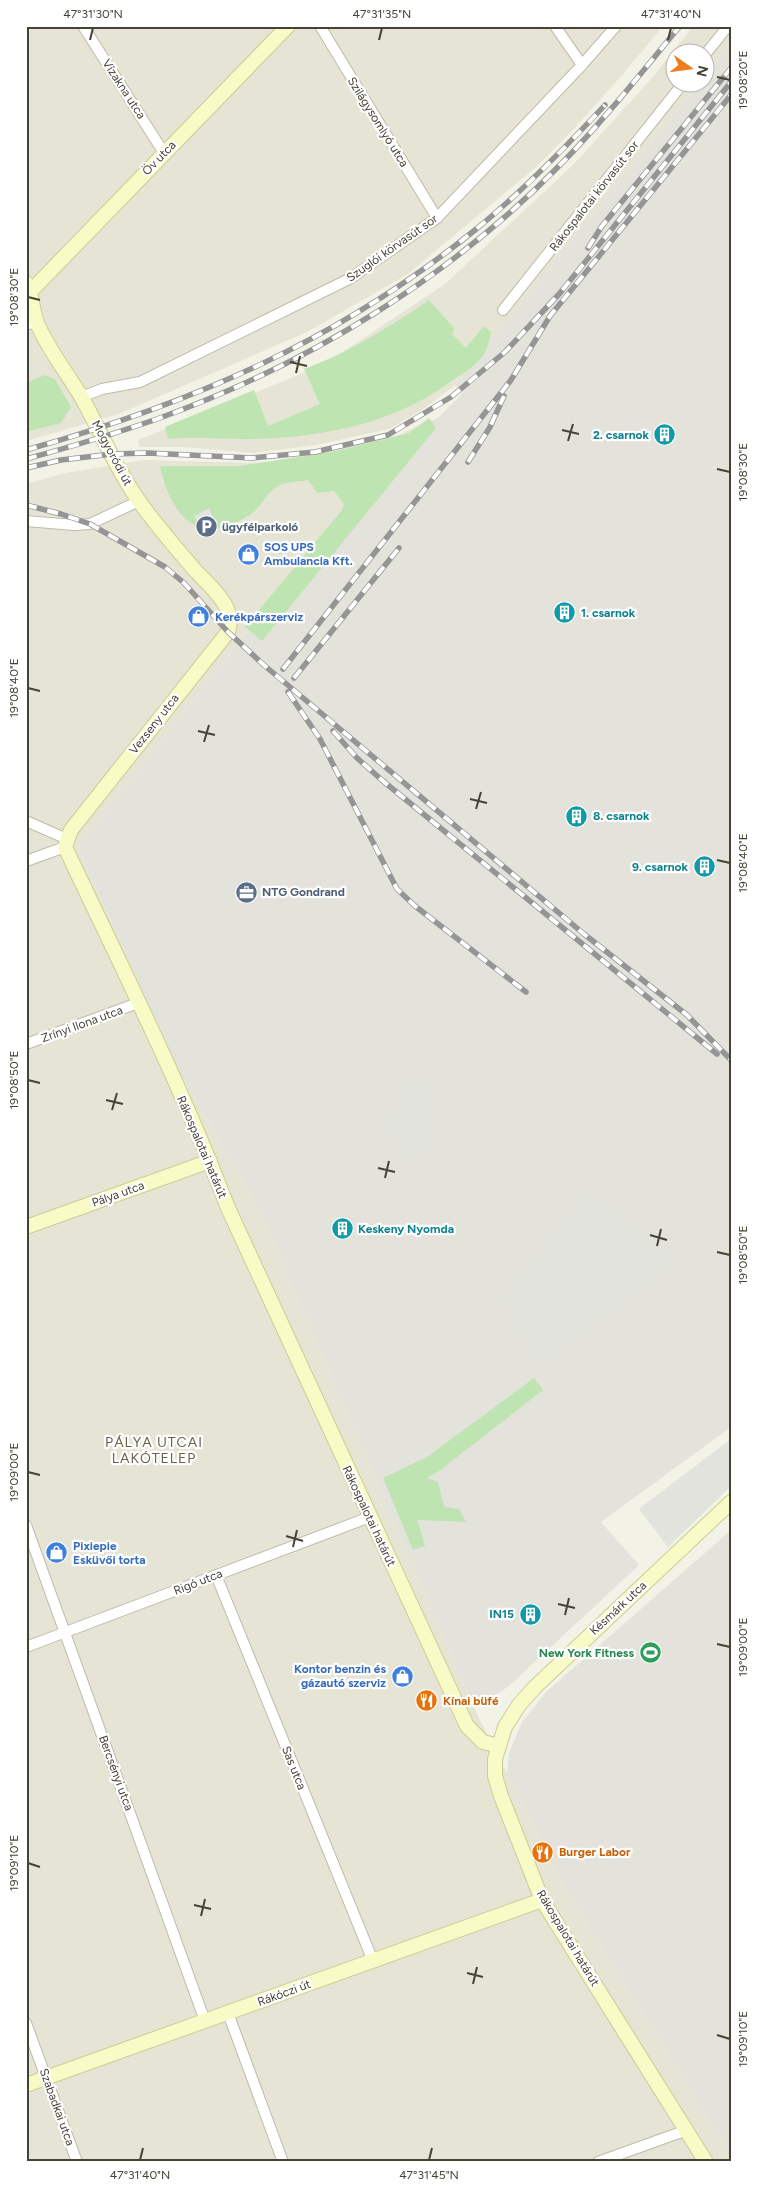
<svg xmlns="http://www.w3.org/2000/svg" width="757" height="2188" viewBox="0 0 757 2188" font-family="Figtree,sans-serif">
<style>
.residential{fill:#e6e5d5}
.industrial{fill:#e4e3db}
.green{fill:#bee4b1}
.parking{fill:#e3e3de}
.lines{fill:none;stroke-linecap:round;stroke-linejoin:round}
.street-casing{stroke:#bdbca9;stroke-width:12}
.secondary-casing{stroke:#cbcd96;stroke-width:16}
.street{stroke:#fff;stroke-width:10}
.secondary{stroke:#f9fbc7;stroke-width:14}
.rail-casing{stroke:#959595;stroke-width:5.5}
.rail{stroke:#fff;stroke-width:4;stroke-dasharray:11;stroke-linecap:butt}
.ticks{fill:none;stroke:#454336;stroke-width:2}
.labels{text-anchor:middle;stroke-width:4.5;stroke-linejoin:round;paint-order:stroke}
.street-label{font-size:12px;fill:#454336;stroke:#fff}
.culture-label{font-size:12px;font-weight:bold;fill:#0d838f;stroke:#fff;text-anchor:end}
.service-label{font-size:12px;font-weight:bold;fill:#4e5e75;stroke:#fff;text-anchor:start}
.shop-label{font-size:12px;font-weight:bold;fill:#366cbe;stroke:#fff;text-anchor:start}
.leisure-label{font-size:12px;font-weight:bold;fill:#27864d;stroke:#fff;text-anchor:end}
.food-label{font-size:12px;font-weight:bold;fill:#c56008;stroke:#fff;text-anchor:start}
.neighbourhood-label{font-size:14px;letter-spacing:1px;fill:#67644e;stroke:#fff}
.neatline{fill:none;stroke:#454336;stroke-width:2}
.ticks-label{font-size:12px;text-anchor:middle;fill:#454336}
</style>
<rect width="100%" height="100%" fill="#f2f2e6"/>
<g class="residential">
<path d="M26 26H663L623 74 571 132 536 167 408 274 307 332 119 414 26 441Z"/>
<path d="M693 26H731V43L705 76 704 52H674V82L699 83 455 385 446 392 422 410 389 429 316 445 253 453 184 447H139L138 440 323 365 445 284 573 165 651 79Z"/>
<path d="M419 425 238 643 78 847 177 1068 260 1211 472 1704 565 1889 731 2155V2162H26V484L65 473 143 460 251 463 315 458 388 441Z"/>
</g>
<g class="industrial">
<path d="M731 43V1427L601 1522 639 1565 509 1686 479 1706 472 1704 260 1211 177 1068 78 847 238 643 419 425 438 418 463 393 455 385 699 83 704 82 705 76Z"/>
<path d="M731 1530V2155L565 1889 507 1774 509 1753 522 1722 546 1692Z"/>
</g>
<g class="green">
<path d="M429 300 454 328 452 334 466 348 484 326 491 332C487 360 475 365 453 380 396 423 325 437 255 439 226 440 197 436 168 439L165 427 254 390 268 426 320 404 304 369C348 353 391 326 429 300Z"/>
<path d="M45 375 55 379 71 407 61 423 26 432V383Z"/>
<path d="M429 418 436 428 262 641 245 627 342 510 344 504 334 491 317 493 308 480C300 482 285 481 278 486 266 493 260 509 248 516 198 548 170 515 160 466H239L331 452 409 433Z"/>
<path d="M534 1378 543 1390 439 1471 427 1478 438 1482 444 1507 459 1509 466 1522 417 1520 425 1546 413 1550 383 1478 427 1457Z"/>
</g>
<g class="parking">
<path d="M209 508 214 519 209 522 214 532 205 537 194 516Z"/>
<path d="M403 1078 437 1086 420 1157 404 1154 408 1138 390 1134Z"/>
<path d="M590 1192 678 1259 540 1363 503 1300Z"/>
<path d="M731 1439V1486L668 1547 639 1509Z"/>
</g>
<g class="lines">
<defs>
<g id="street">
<path d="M83 26 164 153"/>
<path d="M320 26 437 218"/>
<path d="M555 26 582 65"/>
<path d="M704 56 728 26"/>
<path d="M503 310 684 82"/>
<path d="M26 325 36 322"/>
<path d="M81 397 102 389 140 382 351 278 437 218 582 65 616 26"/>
<path d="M26 521 74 525 90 524 139 501"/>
<path d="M26 821 67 839"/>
<path d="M26 861 65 847"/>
<path d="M26 1044 138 1003"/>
<path d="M26 1525 205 2021"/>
<path d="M216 1575 373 1961"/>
<path d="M26 1647 370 1517"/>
<path d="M228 2013 283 2162"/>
<path d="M26 2023 77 2162"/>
<path d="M598 2162 687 2130"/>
</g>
<g id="secondary">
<path d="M26 283C33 296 32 310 37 323 48 349 67 373 82 398 101 432 116 469 139 501 155 524 175 547 194 569 209 586 237 606 228 632L71 830 65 847C121 966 181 1085 228 1208L467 1726 483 1742 499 1746"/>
<path d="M31 291 288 26"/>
<path d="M26 1227 210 1161"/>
<path d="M26 2085 542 1900"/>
<path d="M706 2162 542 1900 501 1796 495 1776V1759L499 1746 505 1727 519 1705 535 1687 731 1502"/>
</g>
</defs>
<use href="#street" class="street-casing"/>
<use href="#secondary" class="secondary-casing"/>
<use href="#street" class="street"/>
<use href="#secondary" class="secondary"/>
<defs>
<g id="rail">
<path d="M588 248 602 226 731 68"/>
<path d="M26 450C193 403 339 340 475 230 522 192 564 149 605 105"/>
<path d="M26 459C70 447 114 434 157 419 307 365 450 278 562 163 604 120 641 73 680 26"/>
<path d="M468 462 490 427 504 396"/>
<path d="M26 468 61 460 112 454 148 453 252 458 315 452 388 435 451 397 505 352 560 293 731 82"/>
<path d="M26 505 61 514 90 524 165 567 184 583 228 632 265 666 584 934 687 1015 731 1060"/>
<path d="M283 669 511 380 550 316 731 95"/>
<path d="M294 678 399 548"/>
<path d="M288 692 320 739 397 889 415 906 526 992"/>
<path d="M333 731 357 758 383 781 717 1054"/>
</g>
</defs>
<use href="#rail" class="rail-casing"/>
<use href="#rail" class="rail"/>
</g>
<path class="ticks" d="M90 40 93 28M379 40 382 28M668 40 671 28M717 77 730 80M28 297 40 300M290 362 307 366M296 373 300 356M562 430 579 434M568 441 573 424M717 469 730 472M28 688 40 691M198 731 215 735M204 742 209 725M470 799 487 803M476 809 481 792M717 860 730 863M28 1080 40 1083M106 1100 123 1104M112 1110 117 1093M378 1168 395 1172M385 1178 389 1161M650 1235 667 1240M657 1246 661 1229M717 1252 730 1255M28 1472 40 1475M286 1536 303 1541M293 1547 297 1530M558 1604 575 1608M565 1615 569 1598M717 1644 730 1647M28 1863 40 1867M194 1905 211 1909M201 1916 205 1899M467 1973 483 1977M473 1984 477 1967M717 2035 730 2039M140 2160 143 2148M429 2160 432 2148"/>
<defs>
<symbol id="building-disc" viewBox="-11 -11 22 22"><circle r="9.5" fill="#0f9aa8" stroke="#fff"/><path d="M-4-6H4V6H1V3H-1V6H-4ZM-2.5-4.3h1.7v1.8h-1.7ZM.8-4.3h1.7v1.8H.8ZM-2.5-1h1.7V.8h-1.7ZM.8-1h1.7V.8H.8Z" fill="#fff"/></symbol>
<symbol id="parking-disc" viewBox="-11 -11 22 22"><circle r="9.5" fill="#5c6f8a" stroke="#fff"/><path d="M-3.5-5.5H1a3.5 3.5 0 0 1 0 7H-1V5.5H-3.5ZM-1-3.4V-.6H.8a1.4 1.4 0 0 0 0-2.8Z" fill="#fff"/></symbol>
<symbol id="shop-disc" viewBox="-11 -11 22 22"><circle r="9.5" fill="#3f7fe0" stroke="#fff"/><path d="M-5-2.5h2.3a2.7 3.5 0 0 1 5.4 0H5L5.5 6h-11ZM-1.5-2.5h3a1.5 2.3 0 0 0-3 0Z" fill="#fff"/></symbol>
<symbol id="office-disc" viewBox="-11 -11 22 22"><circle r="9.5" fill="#5c6f8a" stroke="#fff"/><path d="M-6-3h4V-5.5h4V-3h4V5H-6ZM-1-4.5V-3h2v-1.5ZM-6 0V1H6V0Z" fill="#fff"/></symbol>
<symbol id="stadium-disc" viewBox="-11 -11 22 22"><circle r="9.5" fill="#2e9e5b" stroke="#fff"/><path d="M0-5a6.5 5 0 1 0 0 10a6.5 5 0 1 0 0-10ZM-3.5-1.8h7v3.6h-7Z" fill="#fff"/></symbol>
<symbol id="restaurant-disc" viewBox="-11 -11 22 22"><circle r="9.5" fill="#e8710a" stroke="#fff"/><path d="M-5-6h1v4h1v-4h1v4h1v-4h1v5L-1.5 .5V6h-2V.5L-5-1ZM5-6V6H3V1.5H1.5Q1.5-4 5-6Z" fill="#fff"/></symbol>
</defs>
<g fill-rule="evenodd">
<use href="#building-disc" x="652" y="422" width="25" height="25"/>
<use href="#parking-disc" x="194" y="514" width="25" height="25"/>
<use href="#shop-disc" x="236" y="542" width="25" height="25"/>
<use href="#building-disc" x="552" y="600" width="25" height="25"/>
<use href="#shop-disc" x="186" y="604" width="25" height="25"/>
<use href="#building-disc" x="564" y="804" width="25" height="25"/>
<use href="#building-disc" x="692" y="854" width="25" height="25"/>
<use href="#office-disc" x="234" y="880" width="25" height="25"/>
<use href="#building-disc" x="330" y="1216" width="25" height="25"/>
<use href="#shop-disc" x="44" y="1540" width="25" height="25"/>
<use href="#building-disc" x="518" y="1602" width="25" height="25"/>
<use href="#stadium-disc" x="638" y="1640" width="25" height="25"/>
<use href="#shop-disc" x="390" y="1664" width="25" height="25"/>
<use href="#restaurant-disc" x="414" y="1688" width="25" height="25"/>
<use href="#restaurant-disc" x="530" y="1840" width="25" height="25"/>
</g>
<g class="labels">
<g class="street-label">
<text transform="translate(124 89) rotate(57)" y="4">Vízakna utca</text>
<text transform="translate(378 122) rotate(58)" y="4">Szilágysomlyó utca</text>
<text transform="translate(159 158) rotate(-46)" y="4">Öv utca</text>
<text transform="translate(594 196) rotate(-52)" y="4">Rákospalotai körvasút sor</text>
<text transform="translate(392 248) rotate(-35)" y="4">Szuglói körvasút sor</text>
<text transform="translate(112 453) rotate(62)" y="4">Mogyoródi út</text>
<text transform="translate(154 724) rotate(-52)" y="4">Vezseny utca</text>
<text transform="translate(82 1024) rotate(-20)" y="4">Zrínyi Ilona utca</text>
<text transform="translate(202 1147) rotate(67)" y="4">Rákospalotai határút</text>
<text transform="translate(118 1194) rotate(-20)" y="4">Pálya utca</text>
<text transform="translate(369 1516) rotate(65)" y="4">Rákospalotai határút</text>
<text transform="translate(198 1582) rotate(-21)" y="4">Rigó utca</text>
<text transform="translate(618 1608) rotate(-43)" y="4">Késmárk utca</text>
<text transform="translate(294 1768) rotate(68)" y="4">Sas utca</text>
<text transform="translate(116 1773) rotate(70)" y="4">Bercsényi utca</text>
<text transform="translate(568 1938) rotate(59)" y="4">Rákospalotai határút</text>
<text transform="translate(284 1993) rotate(-20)" y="4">Rákóczi út</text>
<text transform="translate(57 2107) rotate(70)" y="4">Szabadkai utca</text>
</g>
<g class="culture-label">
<text x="649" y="439">2. csarnok</text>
<text x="581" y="617" text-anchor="start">1. csarnok</text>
<text x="593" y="820" text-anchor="start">8. csarnok</text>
<text x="688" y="871">9. csarnok</text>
<text x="358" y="1233" text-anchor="start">Keskeny Nyomda</text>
<text x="514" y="1618">IN15</text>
</g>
<g class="service-label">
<text x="222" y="531">ügyfélparkoló</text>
<text x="262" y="896">NTG Gondrand</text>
</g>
<g class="shop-label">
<text x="264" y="551">SOS UPS<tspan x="264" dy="14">Ambulancia Kft.</tspan></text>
<text x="215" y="621">Kerékpárszerviz</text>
<text x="73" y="1550">Pixiepie<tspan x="73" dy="14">Esküvői torta</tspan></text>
<text x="386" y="1673" text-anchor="end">Kontor benzin és<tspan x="386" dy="14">gázautó szerviz</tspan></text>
</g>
<g class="leisure-label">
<text x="634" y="1657">New York Fitness</text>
</g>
<g class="food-label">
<text x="443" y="1705">Kínai büfé</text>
<text x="559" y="1856">Burger Labor</text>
</g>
<g class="neighbourhood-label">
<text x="154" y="1447">PÁLYA UTCAI<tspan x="154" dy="16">LAKÓTELEP</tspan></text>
</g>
</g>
<rect width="757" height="2188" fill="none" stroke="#ffffff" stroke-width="55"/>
<g transform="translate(690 68) rotate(104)"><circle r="24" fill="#ffffff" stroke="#b5b4af"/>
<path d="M0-4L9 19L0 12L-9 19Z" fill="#ee7c21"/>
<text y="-8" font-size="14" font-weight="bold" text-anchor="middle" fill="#454336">N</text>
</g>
<rect x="28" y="28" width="702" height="2132" class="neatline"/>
<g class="ticks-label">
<text x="93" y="18">47°31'30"N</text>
<text x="382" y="18">47°31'35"N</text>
<text x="671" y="18">47°31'40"N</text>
<text transform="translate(743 80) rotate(-90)" y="4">19°08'20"E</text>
<text transform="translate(14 297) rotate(-90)" y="4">19°08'30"E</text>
<text transform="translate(743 472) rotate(-90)" y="4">19°08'30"E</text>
<text transform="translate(14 688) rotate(-90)" y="4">19°08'40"E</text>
<text transform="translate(743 863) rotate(-90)" y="4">19°08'40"E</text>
<text transform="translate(14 1080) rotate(-90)" y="4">19°08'50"E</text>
<text transform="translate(743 1255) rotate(-90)" y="4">19°08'50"E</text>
<text transform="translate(14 1472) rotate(-90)" y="4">19°09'00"E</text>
<text transform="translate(743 1647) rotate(-90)" y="4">19°09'00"E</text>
<text transform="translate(14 1863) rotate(-90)" y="4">19°09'10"E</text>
<text transform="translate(743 2039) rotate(-90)" y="4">19°09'10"E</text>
<text x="140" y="2179">47°31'40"N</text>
<text x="429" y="2179">47°31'45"N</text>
</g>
</svg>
